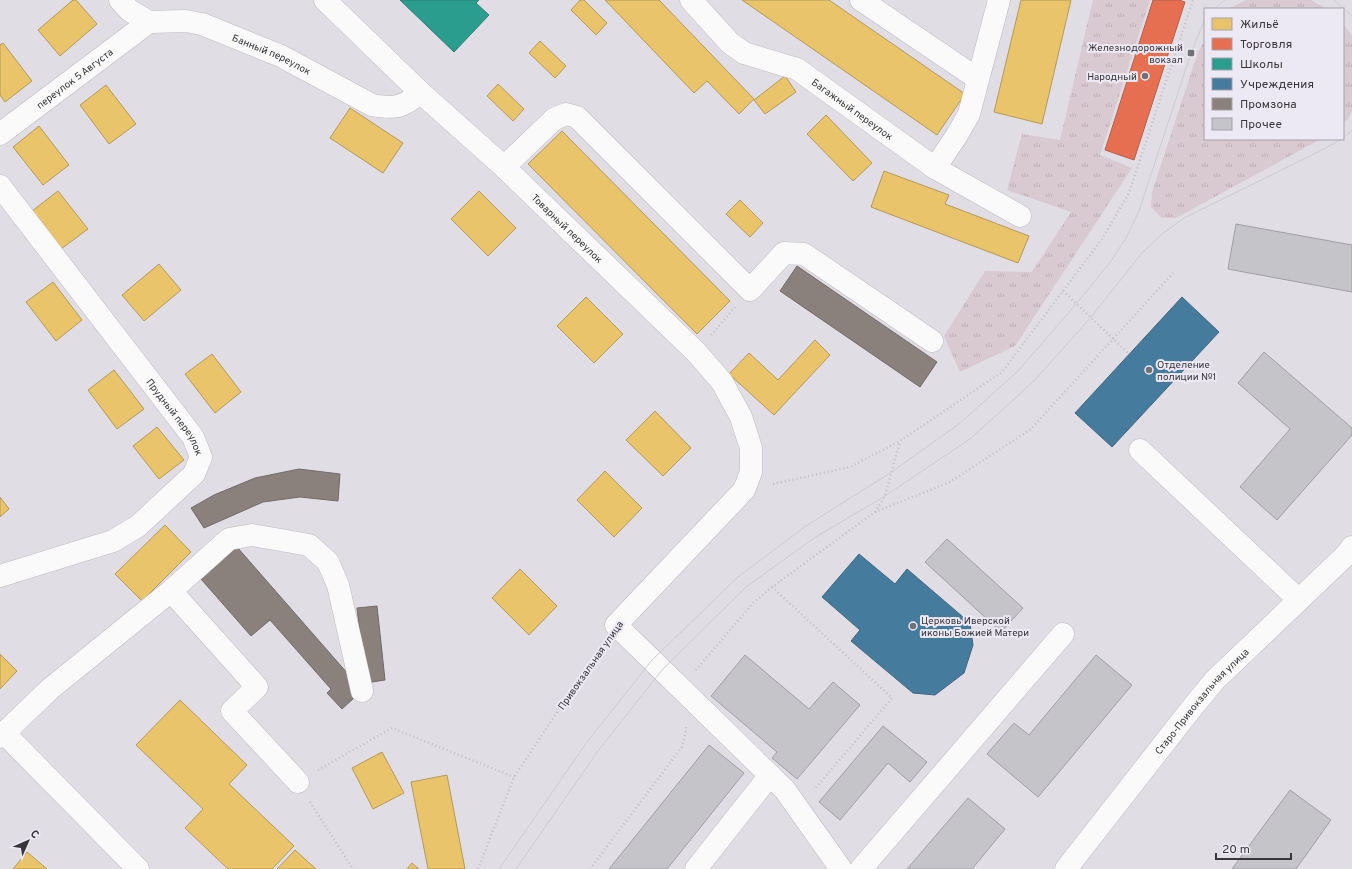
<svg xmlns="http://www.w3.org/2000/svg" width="1352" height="869" viewBox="0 0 1352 869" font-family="Overpass,sans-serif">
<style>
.grass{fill:url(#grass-tufts)}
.homes{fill:#e9c46a;stroke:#b4995c}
.shops{fill:#e76f51;stroke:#b25e4a}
.schools{fill:#2a9d8f;stroke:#2e7e76}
.public{fill:#457b9d;stroke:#41667f}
.industry{fill:#8a817c;stroke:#716a68}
.building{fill:#c4c4c9;stroke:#a09fa4}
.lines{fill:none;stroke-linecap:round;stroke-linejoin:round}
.minor-casing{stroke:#bcbabf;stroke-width:23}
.path{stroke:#c0c0c2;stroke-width:2.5;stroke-dasharray:1 3;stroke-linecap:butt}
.minor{stroke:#fafafb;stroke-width:22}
.tram{stroke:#ccccce;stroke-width:1}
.poi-dot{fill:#727176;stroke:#ece9f4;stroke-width:1.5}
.labels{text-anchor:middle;stroke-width:4;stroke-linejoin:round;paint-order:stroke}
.poi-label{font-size:10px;fill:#37363a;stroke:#ece9f4;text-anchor:end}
.street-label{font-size:10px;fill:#37363a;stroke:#ece9f4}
</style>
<defs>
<pattern id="grass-tufts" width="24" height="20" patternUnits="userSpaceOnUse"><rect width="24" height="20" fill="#d9c9d0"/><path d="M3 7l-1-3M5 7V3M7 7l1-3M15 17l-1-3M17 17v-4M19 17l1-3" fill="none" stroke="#bbadb3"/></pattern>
</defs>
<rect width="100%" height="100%" fill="#e0dee4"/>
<g class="grass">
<path d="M1093 0H1150L1100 155 1132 168 1015 346 960 372 944 336 985 271 1032 272 1071 212 1007 190 1022 134 1060 140Z"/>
<path d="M1246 0H1311L1327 9H1228Z"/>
<path d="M1343 23 1352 36V111L1348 119 1343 123Z"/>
<path d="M1205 40V139H1321L1176 218H1162L1151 207 1152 192 1198 52Z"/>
</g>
<g class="homes">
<path d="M73 0H76L97 24 60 56 38 30Z"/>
<path d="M580 0H584L607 23 596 35 571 10Z"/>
<path d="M605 0H659L754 99 739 114 707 81 694 93Z"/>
<path d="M742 0H829L965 94 937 135Z"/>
<path d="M1021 0H1071L1042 124 994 112Z"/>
<path d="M540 41 566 66 555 78 529 53Z"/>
<path d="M3 43 32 81 5 102 0 95V45Z"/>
<path d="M785 76 796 92 765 114 754 100Z"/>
<path d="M498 84 524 109 513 121 487 96Z"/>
<path d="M106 85 136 124 109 144 80 105Z"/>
<path d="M350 108 403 143 383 173 330 138Z"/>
<path d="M826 115 872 163 853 181 807 134Z"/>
<path d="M39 126 69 165 43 185 13 147Z"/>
<path d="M562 131 730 301 697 334 528 164Z"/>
<path d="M884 171 949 195 945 204 1029 236 1018 263 871 207Z"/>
<path d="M58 191 88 229 61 249 32 211Z"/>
<path d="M479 191 516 228 488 256 451 219Z"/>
<path d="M740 200 763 223 750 237 726 214Z"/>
<path d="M159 264 181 290 144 321 122 295Z"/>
<path d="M53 282 82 320 56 341 26 302Z"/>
<path d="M586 297 623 334 594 363 557 326Z"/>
<path d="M815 340 830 355 774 415 729 374 749 353 778 380Z"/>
<path d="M212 354 241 392 215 413 185 374Z"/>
<path d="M114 370 144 409 117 429 88 390Z"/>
<path d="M655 411 691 448 663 476 626 440Z"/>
<path d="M157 427 184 460 159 479 133 446Z"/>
<path d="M605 471 642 508 614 537 577 500Z"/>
<path d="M0 497 9 509 0 517Z"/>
<path d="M165 525 191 552 142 601 115 574Z"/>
<path d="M520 569 557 606 529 635 492 598Z"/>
<path d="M0 654 17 671 0 689Z"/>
<path d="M180 700 247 765 229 784 294 846 272 869H228L185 828 203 809 136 745Z"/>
<path d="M382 752 404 793 373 809 352 768Z"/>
<path d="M447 775 465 869H428L411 782Z"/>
<path d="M295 850 316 869H277Z"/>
<path d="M27 852 47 869H13Z"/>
<path d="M412 863 419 869H407Z"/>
</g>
<path class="shops" d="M1153 0H1179L1185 2 1134 160 1105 150Z"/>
<path class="schools" d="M400 0H479L476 3 489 15 454 52Z"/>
<g class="public">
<path d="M1182 297 1219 332 1112 447 1075 413Z"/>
<path d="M859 554 895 584 907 569 970 623 973 645 964 673 935 695 913 693 851 641 860 630 822 597Z"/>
</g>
<g class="industry">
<path d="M797 266 937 362 920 387 780 291Z"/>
<path d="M299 469 340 474 338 501 300 497 263 502 204 528 191 508 214 495 255 478Z"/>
<path d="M237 547 348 674 354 698 342 709 327 693 331 689 270 620 251 636 201 579Z"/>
<path d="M377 606 385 680 366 683 357 608Z"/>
</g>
<g class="building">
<path d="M1236 224 1352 245V292L1228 269Z"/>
<path d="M1264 352 1352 428V435L1277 520 1240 487 1290 429 1238 383Z"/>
<path d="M947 539 1023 608 1001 632 925 562Z"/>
<path d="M745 655 809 709 833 682 860 705 797 779 772 758 777 752 711 696Z"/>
<path d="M1096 655 1132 685 1038 797 987 754 1014 723 1029 735Z"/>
<path d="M883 726 927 762 910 782 888 763 840 820 819 802Z"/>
<path d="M709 745 744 773 667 869H609Z"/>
<path d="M1290 790 1331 820 1296 869H1232Z"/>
<path d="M968 798 1005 829 972 869H907Z"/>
</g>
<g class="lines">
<defs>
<g id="minor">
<path id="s1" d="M120 0 129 10 149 22 186 21 202 24 281 56 372 105C394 109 404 108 420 92"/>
<path id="s2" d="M325 0 420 92 504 167 696 352 722 382 741 417 751 448V472L744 490 616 625 785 790 841 869"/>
<path id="s3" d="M691 0 730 43 744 53 797 69 935 168 1020 216"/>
<path d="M861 0 978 79"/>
<path id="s4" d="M0 134 149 22"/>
<path d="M504 167 554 119 566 114 577 117 750 290 784 253 804 254 932 341"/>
<path d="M935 168 957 135 969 114 999 0"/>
<path id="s5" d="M0 186 193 437 201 457 194 474 138 526 113 541 0 576"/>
<path d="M1140 450 1299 600"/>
<path d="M171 591 257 687 232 711 298 782"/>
<path d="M4 733 138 869"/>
<path d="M0 737 50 689 171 591 229 539 252 535 309 545 328 562 338 585 362 691"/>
<path d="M696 869 770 775"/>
<path d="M861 869 1063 634"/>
<path id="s6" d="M1066 869 1191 709 1215 680 1347 554 1352 547"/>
</g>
</defs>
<use href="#minor" class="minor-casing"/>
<g class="path">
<path d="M1063 291 1129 354"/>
<path d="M711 335 735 307"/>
<path d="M773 484 850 467 900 441 1002 372 1102 239 1129 193 1193 0"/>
<path d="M875 512 885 496 900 441"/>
<path d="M772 587 892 698 814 790"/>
<path d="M696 670 753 603 772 587 875 512 950 482 1031 429 1173 273"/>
<path d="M318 770 392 728 514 777"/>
<path d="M310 802 353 869"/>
<path d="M478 869 514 777 602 645"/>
<path d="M590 869 682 747 686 731V727"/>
</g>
<use href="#minor" class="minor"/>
<g class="tram">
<path d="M1334 0 1352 16"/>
<path d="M1214 9 1225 0"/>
<path d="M1343 138 1352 130"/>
<path d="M499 869 587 742 652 660 738 577 806 526 890 473 959 424 1018 371 1077 303 1111 261 1126 238 1139 211 1191 53 1205 19"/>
<path d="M516 869 598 751 662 670 746 587 814 538 885 496 970 439 1034 381 1091 317 1142 253 1162 234 1184 218 1318 152 1342 139"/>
</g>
</g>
<g class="poi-dot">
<rect x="1187" y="49" width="8" height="8" rx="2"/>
<circle cx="1145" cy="76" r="4"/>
<circle cx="1149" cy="370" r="4"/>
<circle cx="913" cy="626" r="4"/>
</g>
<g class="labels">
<g class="poi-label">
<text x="1183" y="51">Железнодорожный<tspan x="1183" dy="12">вокзал</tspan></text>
<text x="1137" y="80">Народный</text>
<text x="1157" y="368" text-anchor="start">Отделение<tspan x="1157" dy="12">полиции №1</tspan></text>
<text x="921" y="624" text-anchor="start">Церковь Иверской<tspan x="921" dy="12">иконы Божией Матери</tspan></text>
</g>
<g class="street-label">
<text dy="4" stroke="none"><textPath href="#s1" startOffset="166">Банный переулок</textPath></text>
<text dy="4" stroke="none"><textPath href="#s4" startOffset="93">переулок 5 Августа</textPath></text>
<text dy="4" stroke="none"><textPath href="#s3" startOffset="199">Багажный переулок</textPath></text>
<text dy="4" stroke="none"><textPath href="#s2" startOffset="333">Товарный переулок</textPath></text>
<text dy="4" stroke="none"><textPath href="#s5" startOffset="290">Прудный переулок</textPath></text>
<text transform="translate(590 665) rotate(-55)" y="4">Привокзальная улица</text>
<text dy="4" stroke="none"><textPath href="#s6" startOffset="216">Старо-Привокзальная улица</textPath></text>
</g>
</g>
<rect x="1204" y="8" width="140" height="132" fill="#ece9f4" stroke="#a4a1aa"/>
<rect x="1212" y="18" width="20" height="12" fill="#e9c46a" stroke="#a4a1aa"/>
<text x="1240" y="28" font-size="12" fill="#37363a">Жильё</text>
<rect x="1212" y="38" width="20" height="12" fill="#e76f51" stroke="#a4a1aa"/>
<text x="1240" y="48" font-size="12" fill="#37363a">Торговля</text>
<rect x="1212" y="58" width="20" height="12" fill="#2a9d8f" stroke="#a4a1aa"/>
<text x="1240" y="68" font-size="12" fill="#37363a">Школы</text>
<rect x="1212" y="78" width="20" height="12" fill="#457b9d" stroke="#a4a1aa"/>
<text x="1240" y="88" font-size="12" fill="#37363a">Учреждения</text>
<rect x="1212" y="98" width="20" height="12" fill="#8a817c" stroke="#a4a1aa"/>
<text x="1240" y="108" font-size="12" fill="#37363a">Промзона</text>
<rect x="1212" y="118" width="20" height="12" fill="#c4c4c9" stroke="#a4a1aa"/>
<text x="1240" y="128" font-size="12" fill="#37363a">Прочее</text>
<g transform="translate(28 841) rotate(45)" stroke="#ece9f4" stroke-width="3" paint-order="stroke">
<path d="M0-3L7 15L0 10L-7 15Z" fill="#37363a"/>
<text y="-6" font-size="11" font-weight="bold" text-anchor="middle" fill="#37363a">С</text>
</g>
<path d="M1216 853v6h75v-6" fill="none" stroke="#37363a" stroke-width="2"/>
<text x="1222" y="853" font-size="12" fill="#37363a" stroke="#ece9f4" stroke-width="3" paint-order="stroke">20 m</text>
</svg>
